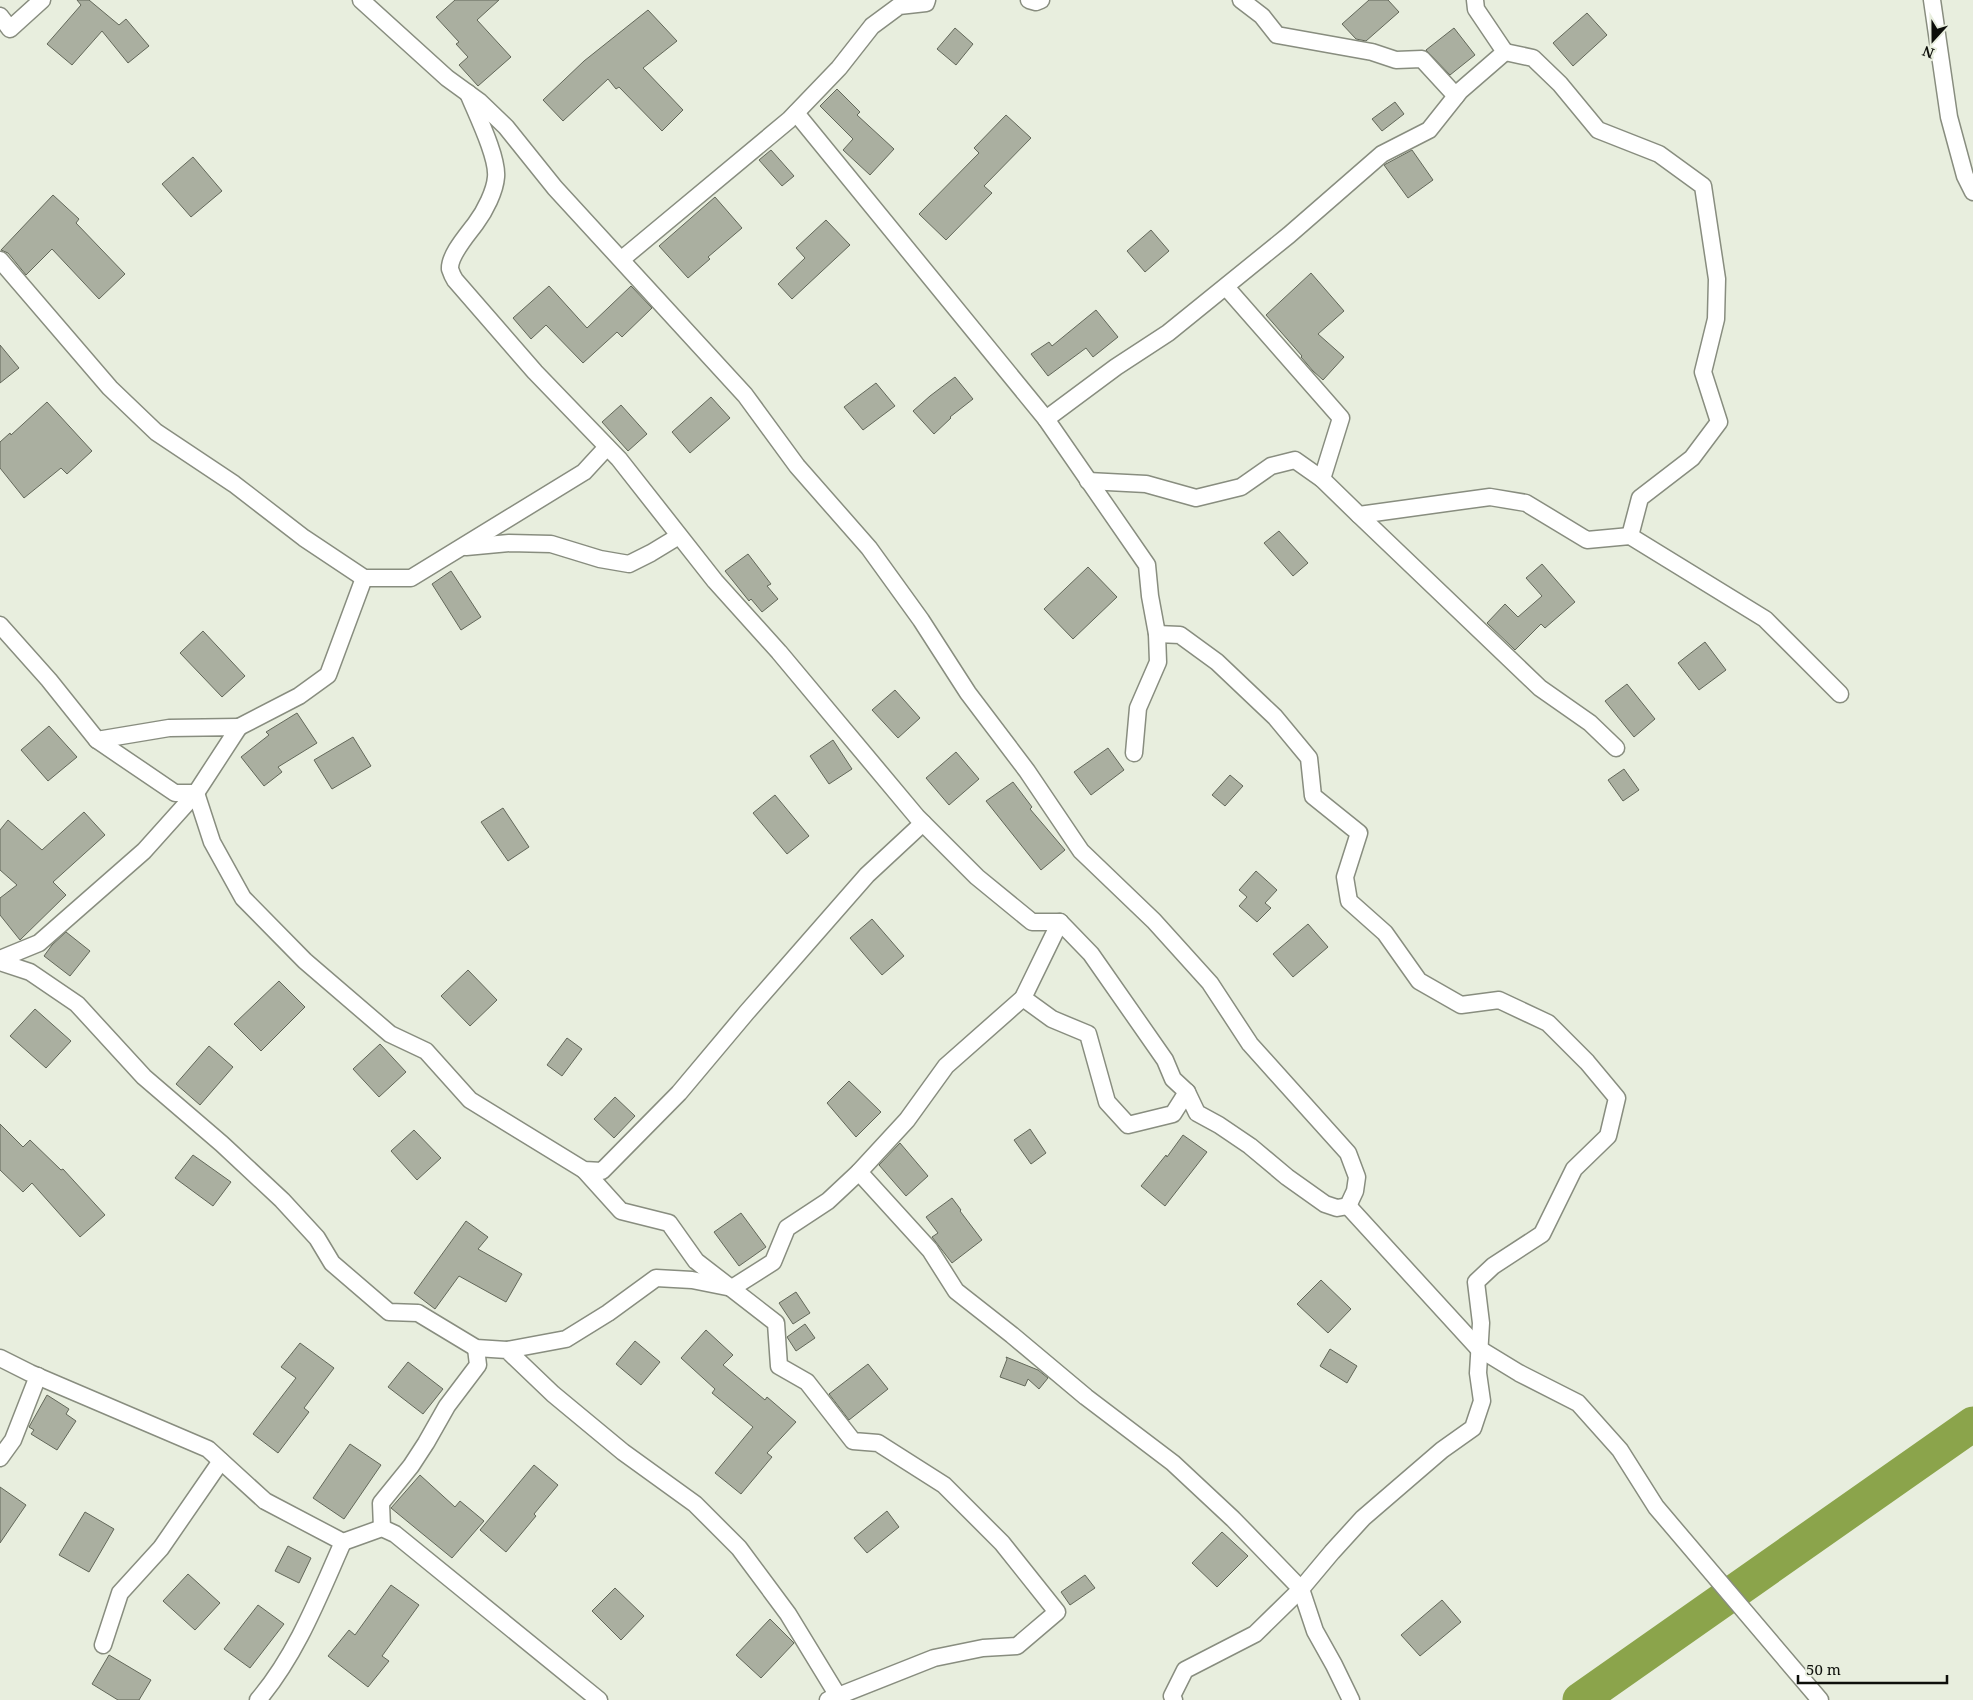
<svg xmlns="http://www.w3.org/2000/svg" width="1973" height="1700" viewBox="0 0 1973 1700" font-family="'Noto Serif',serif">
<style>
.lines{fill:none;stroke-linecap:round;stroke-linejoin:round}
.river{stroke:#8ba44b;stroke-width:35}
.building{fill:#aaafa0;stroke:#63685a}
.minor-casing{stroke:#888d7f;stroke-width:19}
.minor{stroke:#fff;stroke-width:16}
</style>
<rect width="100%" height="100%" fill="#e8eede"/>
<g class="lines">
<path class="river" d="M1580 1700 1973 1424"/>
</g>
<g class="building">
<path d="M77 0H89L119 25 126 19 149 46 128 63 102 31 72 65 47 44 81 5Z"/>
<path d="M455 0H499L477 20 511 57 478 86 459 65 468 57 456 44 459 42 436 17Z"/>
<path d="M1369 0H1388L1399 12 1366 41 1356 39 1342 24Z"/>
<path d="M648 10 677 41 643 68 683 110 662 131 619 87 616 89 608 79 563 121 543 100 584 61Z"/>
<path d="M1587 13 1607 35 1573 66 1553 43Z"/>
<path d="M955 28 973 44 956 65 937 49Z"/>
<path d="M1454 28 1475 55 1450 75 1426 50Z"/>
<path d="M837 89 860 112 857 115 894 149 870 175 843 150 853 139 820 106Z"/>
<path d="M1395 102 1404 114 1382 131 1372 119Z"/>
<path d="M1006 115 1031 138 984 186 992 193 946 240 919 214 979 153 974 148Z"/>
<path d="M771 150 794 176 782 186 759 160Z"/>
<path d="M1412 150 1433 180 1408 198 1384 165Z"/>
<path d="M193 157 222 191 191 217 162 184Z"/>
<path d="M53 195 79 219 76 223 125 274 99 299 52 249 26 275 8 253 1 250Z"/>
<path d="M715 197 742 228 708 257 710 259 688 278 659 246Z"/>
<path d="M826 220 850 245 792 299 778 284 805 258 796 248Z"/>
<path d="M1151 230 1169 251 1145 272 1127 251Z"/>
<path d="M1311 273 1344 311 1318 334 1344 357 1323 380 1313 371 1301 357 1302 356 1266 315Z"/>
<path d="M549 286 587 328 631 286 652 308 622 337 617 332 583 363 546 325 531 339 513 318Z"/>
<path d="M1096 310 1118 337 1093 357 1086 348 1048 376 1031 354 1049 342 1052 346Z"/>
<path d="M0 345 19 368 0 383Z"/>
<path d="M955 377 973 399 950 417 951 418 934 434 913 411 930 396Z"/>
<path d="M876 383 895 406 863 430 844 407Z"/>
<path d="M711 397 730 418 690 453 672 432Z"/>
<path d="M47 402 92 451 67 474 61 468 24 498 0 468V442L10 433 11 435Z"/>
<path d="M621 405 647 434 628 451 602 422Z"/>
<path d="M1279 531 1308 563 1293 576 1264 543Z"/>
<path d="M748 554 771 584 767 586 778 599 762 612 751 599 749 601 725 571Z"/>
<path d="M1542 564 1575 602 1545 628 1541 624 1515 650 1487 623 1505 604 1518 617 1542 596 1526 578Z"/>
<path d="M1088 567 1117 597 1073 639 1044 609Z"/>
<path d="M451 571 481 617 461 630 432 584Z"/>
<path d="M203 631 245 676 222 697 180 653Z"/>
<path d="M1705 642 1726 670 1699 690 1678 663Z"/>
<path d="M1627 684 1655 719 1634 737 1605 701Z"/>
<path d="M895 690 920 718 898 738 872 710Z"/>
<path d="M297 713 317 743 278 767 282 772 264 786 241 757 269 735 266 732Z"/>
<path d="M49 726 77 757 48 781 21 750Z"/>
<path d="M353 737 371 766 332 789 314 760Z"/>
<path d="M833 740 852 769 829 784 810 756Z"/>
<path d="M1108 748 1124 770 1091 795 1074 772Z"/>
<path d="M956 752 979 779 949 805 926 778Z"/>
<path d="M1624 769 1639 790 1623 801 1608 780Z"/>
<path d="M1230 775 1243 786 1225 806 1212 795Z"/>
<path d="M1013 782 1032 807 1030 809 1065 850 1041 870 986 801Z"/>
<path d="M775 795 809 836 787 854 753 813Z"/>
<path d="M503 808 529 847 508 861 481 822Z"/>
<path d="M84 812 105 835 53 882 66 895 20 940 0 915V898L17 885 0 870V830L8 820 42 850Z"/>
<path d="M1256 871 1277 890 1265 903 1271 908 1257 922 1239 906 1247 897 1239 890Z"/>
<path d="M872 919 904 956 882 975 850 938Z"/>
<path d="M1308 924 1328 947 1293 977 1273 954Z"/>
<path d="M66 932 90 951 70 976 44 956 52 945Z"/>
<path d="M468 970 497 1000 470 1026 441 996Z"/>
<path d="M279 981 305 1007 261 1051 234 1024Z"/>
<path d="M35 1009 71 1041 46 1068 10 1036Z"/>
<path d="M567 1038 582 1049 562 1076 547 1065Z"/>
<path d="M380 1044 406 1072 379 1097 353 1069Z"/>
<path d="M209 1046 233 1067 200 1105 176 1084Z"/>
<path d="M849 1081 881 1112 856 1137 827 1103Z"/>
<path d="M615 1097 635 1116 614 1138 594 1119Z"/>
<path d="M0 1124 23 1147 30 1140 61 1170 63 1169 105 1215 80 1237 32 1183 23 1192 0 1170Z"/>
<path d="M1030 1129 1046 1153 1031 1164 1014 1140Z"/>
<path d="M414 1130 441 1158 417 1180 391 1151Z"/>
<path d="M1183 1135 1207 1152 1165 1206 1141 1186 1166 1155 1167 1157Z"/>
<path d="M900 1143 928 1176 906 1196 879 1165Z"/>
<path d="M193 1155 231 1182 213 1206 175 1178Z"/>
<path d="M952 1198 961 1210 960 1211 982 1240 952 1263 932 1237 938 1233 926 1217Z"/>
<path d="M741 1213 766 1247 739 1266 714 1232Z"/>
<path d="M466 1221 488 1237 478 1249 522 1274 506 1302 459 1276 435 1309 414 1293Z"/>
<path d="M1321 1280 1351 1309 1328 1333 1297 1304Z"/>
<path d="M796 1292 810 1313 793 1324 779 1303Z"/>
<path d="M805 1324 815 1338 796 1351 787 1337Z"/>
<path d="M706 1330 733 1355 723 1365 765 1400 767 1397 796 1422 767 1453 772 1457 741 1494 715 1473 753 1427 712 1393 715 1389 681 1358Z"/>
<path d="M635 1341 660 1362 641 1385 616 1364Z"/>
<path d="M300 1343 334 1368 304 1408 309 1412 278 1453 253 1434 296 1378 281 1367Z"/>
<path d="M1330 1349 1357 1366 1347 1383 1320 1366Z"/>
<path d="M1006 1357 1038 1370 1048 1378 1039 1389 1028 1379 1025 1386 1000 1377 1007 1359Z"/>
<path d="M408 1362 443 1389 423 1414 388 1387Z"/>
<path d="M868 1364 888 1389 849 1420 829 1394Z"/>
<path d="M47 1395 69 1409 66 1414 76 1421 57 1450 31 1434 34 1430 29 1427Z"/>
<path d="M350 1444 381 1465 344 1519 313 1498Z"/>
<path d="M534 1465 558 1485 534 1514 536 1516 506 1552 480 1530Z"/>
<path d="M420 1475 455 1507 460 1501 484 1521 452 1558 391 1508Z"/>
<path d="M0 1487 26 1505 0 1543Z"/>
<path d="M887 1511 899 1527 867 1553 854 1538Z"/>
<path d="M85 1512 114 1529 89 1572 59 1555Z"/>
<path d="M1222 1532 1248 1556 1217 1587 1192 1563Z"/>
<path d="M288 1546 311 1558 299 1583 275 1571Z"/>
<path d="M188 1574 220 1603 195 1630 163 1601Z"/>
<path d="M1085 1575 1095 1588 1070 1605 1061 1592Z"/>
<path d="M391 1585 419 1605 382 1656 389 1661 368 1687 328 1656 349 1630 355 1635Z"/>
<path d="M615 1588 644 1616 621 1640 592 1611Z"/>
<path d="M1442 1600 1461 1622 1420 1656 1401 1635Z"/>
<path d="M258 1605 284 1624 250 1668 224 1649Z"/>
<path d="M770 1619 794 1643 761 1678 736 1655Z"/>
<path d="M109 1655 151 1680 139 1700H118L92 1684Z"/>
</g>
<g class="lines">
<defs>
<g id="minor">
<path d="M361 0 447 78 480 102 506 127 555 188 745 395 797 466 869 548 921 620 968 693 1027 771 1081 851 1154 921 1210 983 1250 1044 1348 1153 1357 1177 1355 1191 1348 1206"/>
<path d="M1029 0 1036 2 1041 0"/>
<path d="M1241 0 1262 16 1277 35 1372 52 1396 60 1422 59 1456 96"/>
<path d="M1932 0 1949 117 1965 176 1973 192"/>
<path d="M0 16 10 29 42 0"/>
<path d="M1505 52 1533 58 1560 84 1598 130 1659 154 1703 186 1717 279 1716 319 1703 372 1719 422 1692 458 1640 498 1630 536"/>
<path d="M468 93C476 113 498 157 496 177 495 191 485 211 476 223 468 234 449 255 450 269 451 272 453 277 455 280L535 372 619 459 715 581 779 652 917 817 977 877 1032 922H1060L1091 954 1165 1060 1173 1079 1187 1092 1197 1113 1219 1125 1250 1146 1287 1177 1325 1204 1337 1208 1348 1206"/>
<path d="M796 113 1046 419 1147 565 1150 596 1157 634 1158 662 1138 708 1134 753"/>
<path d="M622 259 789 120 839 68 872 26 899 6 926 3 927 0"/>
<path d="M0 260 110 388 156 432 234 484 304 538 364 578H411L584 472 607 447"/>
<path d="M1226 287 1341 418 1322 479"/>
<path d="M1046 419 1116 367 1168 333 1289 235 1382 154 1429 130 1460 91 1505 52 1476 9 1475 0"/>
<path d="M1088 481 1146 484 1196 498 1241 487 1271 466 1295 460 1322 479 1359 515 1490 497 1526 503 1587 540 1630 536 1765 619 1840 694"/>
<path d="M1359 515 1540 688 1590 723 1616 748"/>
<path d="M466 547 509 543 551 544 600 559 629 564 651 553 679 536"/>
<path d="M0 625 49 680 97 740 169 728 239 727 196 793 144 851 39 943 0 959"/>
<path d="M1157 634 1180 635 1217 662 1275 717 1309 758 1313 796 1359 833 1345 877 1349 901 1385 933 1419 981 1461 1005 1499 1000 1548 1023 1587 1062 1617 1098 1608 1136 1574 1169 1542 1234 1493 1266 1476 1282 1481 1323 1478 1373 1482 1401 1473 1428 1442 1450 1363 1518 1332 1552 1301 1589 1315 1631 1334 1665 1351 1700"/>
<path d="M239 727 299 696 328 675 364 578"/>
<path d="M97 740 175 793H196L212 842 243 898 305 961 390 1034 426 1051 470 1100 584 1170 602 1171 679 1093 747 1012 867 875 923 823"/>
<path d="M1060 922 1023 998 946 1066 907 1120 859 1172 930 1250 956 1291 1012 1335 1086 1397 1173 1463 1233 1519 1301 1589 1255 1634 1185 1670 1172 1696 1174 1700"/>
<path d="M0 962 30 972 77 1004 144 1077 222 1144 282 1200 317 1238 332 1263 389 1312 418 1313 476 1348 507 1350 553 1394 623 1452 695 1504 739 1548 788 1614 838 1696"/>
<path d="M1023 998 1052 1019 1088 1034 1107 1102 1128 1125 1173 1114 1187 1092"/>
<path d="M584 1170 621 1211 669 1223 696 1261 776 1323 779 1366 807 1382 853 1441 878 1443 944 1485 1002 1543 1057 1612 1017 1646 983 1648 934 1658 828 1700"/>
<path d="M1348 1206 1478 1348 1519 1373 1578 1403 1620 1450 1656 1507 1820 1700"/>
<path d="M507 1350 566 1339 608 1313 656 1278 692 1280 732 1288 773 1262 787 1228 828 1201 859 1172"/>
<path d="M0 1358 30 1373 208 1449 265 1501 343 1542 382 1528 395 1534 599 1700"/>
<path d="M0 1458 13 1440 38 1376"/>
<path d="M382 1528 381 1503 411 1466 426 1443 447 1406 478 1365 476 1348"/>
<path d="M103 1645 120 1593 161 1548 221 1461"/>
<path d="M258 1700C297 1654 319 1596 343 1542"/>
</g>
</defs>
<use href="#minor" class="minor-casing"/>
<use href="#minor" class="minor"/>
</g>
<g transform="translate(1933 40) rotate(201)" stroke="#e8eede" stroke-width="4" paint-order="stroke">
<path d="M0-4L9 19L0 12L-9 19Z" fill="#0d0f0a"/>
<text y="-8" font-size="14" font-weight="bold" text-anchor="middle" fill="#0d0f0a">N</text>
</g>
<path d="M1798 1675v8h149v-8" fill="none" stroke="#0d0f0a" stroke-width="2.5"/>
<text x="1806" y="1675" font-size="15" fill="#0d0f0a" stroke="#e8eede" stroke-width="4" paint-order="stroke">50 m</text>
</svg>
